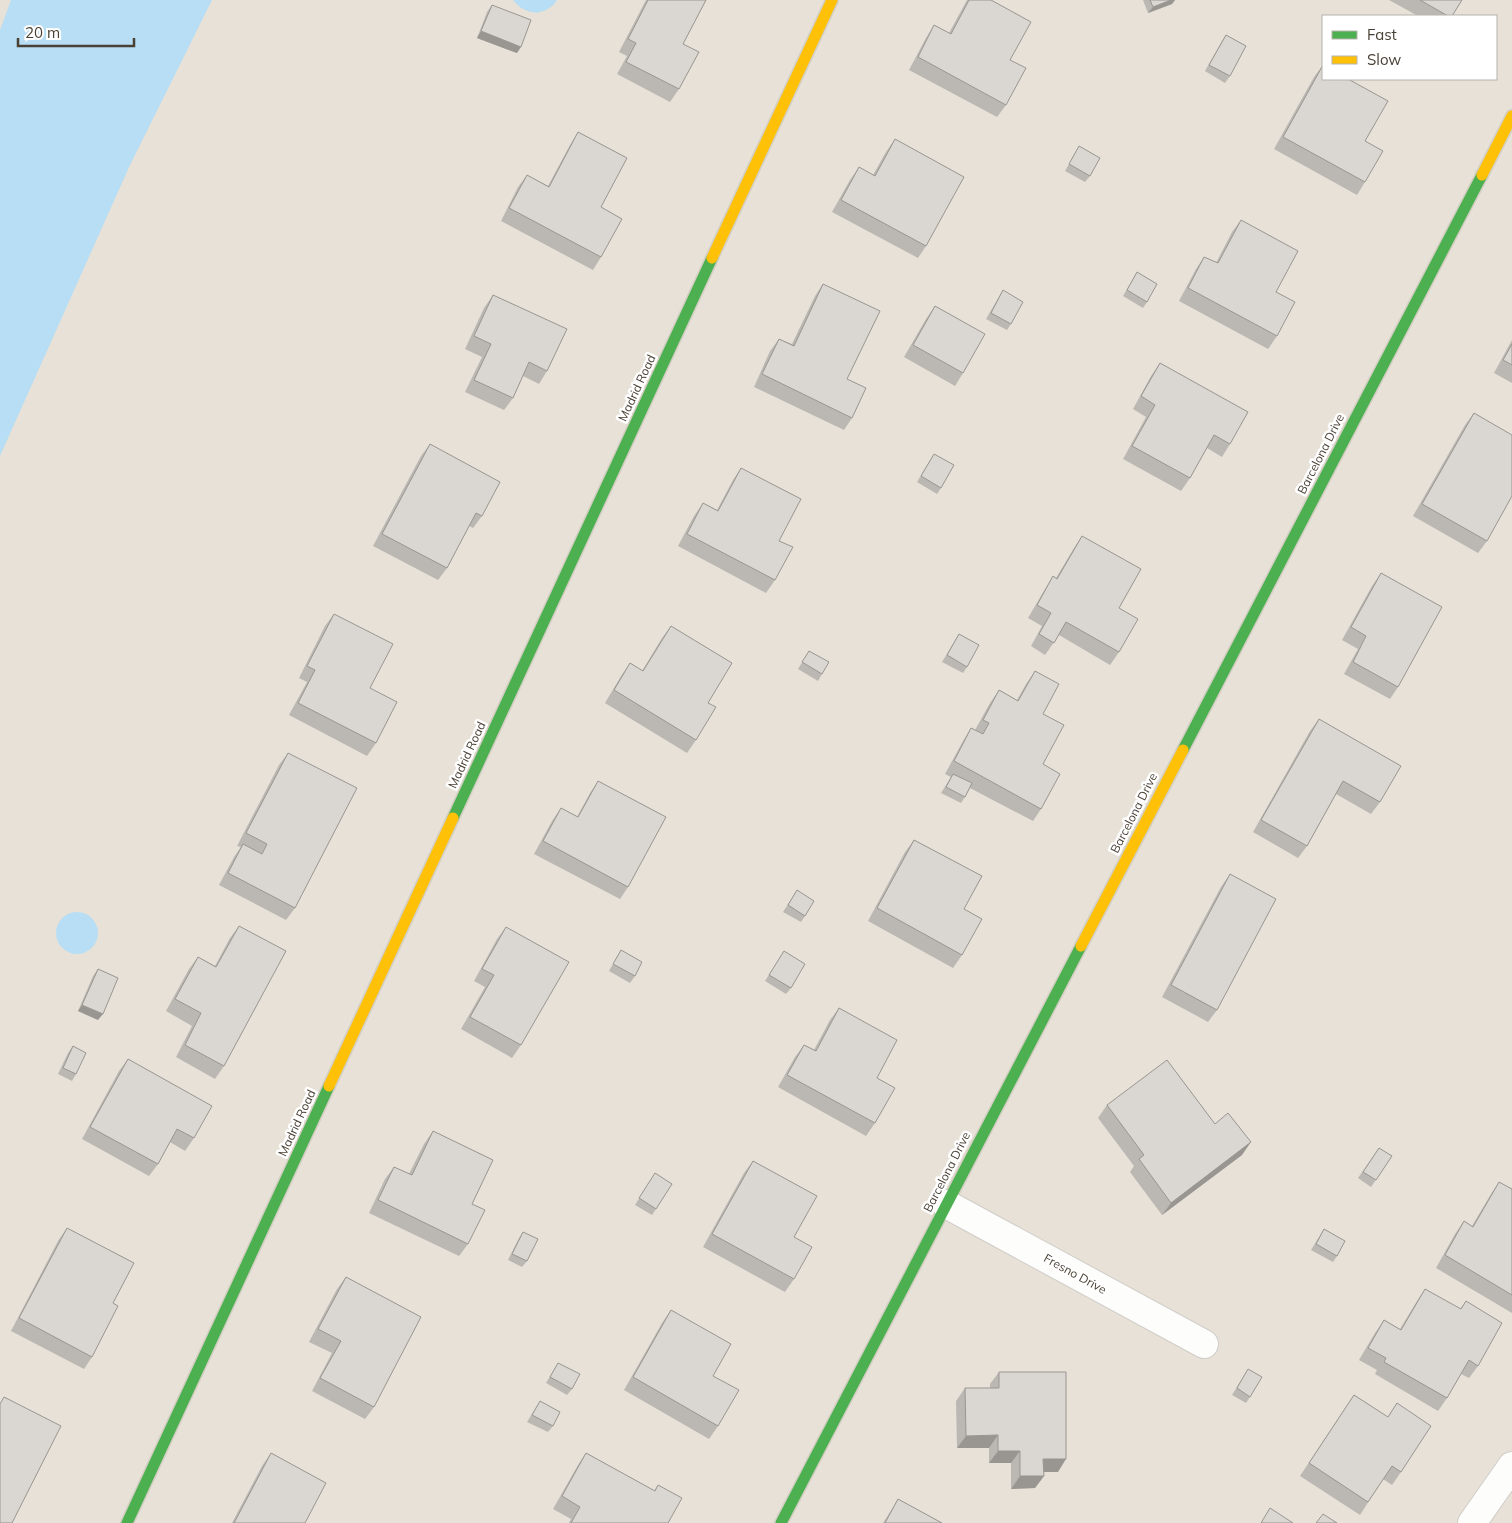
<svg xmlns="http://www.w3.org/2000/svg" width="1512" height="1523" viewBox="0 0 1512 1523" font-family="Mulish,sans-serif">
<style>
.residential{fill:#e7e1d7;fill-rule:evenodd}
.water{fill:#b7def4}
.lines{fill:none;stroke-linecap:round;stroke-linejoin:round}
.street-casing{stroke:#d0cdc8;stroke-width:30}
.fast-casing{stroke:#d3cec2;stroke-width:14}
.slow-casing{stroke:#d3cec2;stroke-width:14}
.street{stroke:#fdfdfc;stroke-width:28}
.fast{stroke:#4caf50;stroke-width:11}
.slow{stroke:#ffc107;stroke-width:11}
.wall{fill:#bbb8b4}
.shaded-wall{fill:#999692}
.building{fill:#dad6d1;stroke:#999692}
.labels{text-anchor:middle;stroke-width:5;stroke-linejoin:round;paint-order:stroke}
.street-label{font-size:12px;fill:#494135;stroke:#fff}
</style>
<rect width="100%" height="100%" fill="#f2efea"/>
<path class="residential" d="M0 0H1512V1523H0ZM1323 16H1496V79H1323Z"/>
<g class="water">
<path d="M11 0H212L130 165 0 456V30Z"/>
<path d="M513 0H557C546 17 525 16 513 0Z"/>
<circle cx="77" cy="933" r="21"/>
</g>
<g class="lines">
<defs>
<g id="street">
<path d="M946 1204 1204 1344"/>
<path d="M1472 1523 1512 1466"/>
</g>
<g id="fast">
<path d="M1183 750 1482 175"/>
<path d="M453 818 712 258"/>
<path d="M127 1523 329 1086"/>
<path d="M781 1523 1081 946"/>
</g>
<g id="slow">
<path d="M1482 175 1512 116"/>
<path d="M712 258 832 0"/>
<path d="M1081 946 1183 750"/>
<path d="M329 1086 453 818"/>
</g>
</defs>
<use href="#street" class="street-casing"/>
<use href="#fast" class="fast-casing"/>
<use href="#slow" class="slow-casing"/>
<use href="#street" class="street"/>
<use href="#fast" class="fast"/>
<use href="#slow" class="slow"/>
</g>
<g class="wall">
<path d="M646 0H706L683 44 679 89 670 102 617 74 627 56 619 52Z"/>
<path d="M967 0H991L1010 60 1006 105 997 117 909 70 926 38 934 25 949 33Z"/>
<path d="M1143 0H1175L1172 4 1148 13Z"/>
<path d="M1389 0H1462L1452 16H1418Z"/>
<path d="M492 5 517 53 477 38 487 12Z"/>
<path d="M1226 35 1230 76 1225 83 1205 71 1222 41Z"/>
<path d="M1323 65 1365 141V182L1357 195 1274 149 1314 77Z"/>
<path d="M578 132 601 207V257L593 270 501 221 518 187 527 175 548 186 570 145Z"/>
<path d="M895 139 926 246 918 258 832 212 850 180 859 167 873 175 886 152Z"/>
<path d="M1079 146 1090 176 1085 182 1065 171Z"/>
<path d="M1241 220 1276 292 1277 336 1268 349 1179 301 1196 269 1204 257 1216 263 1232 232Z"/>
<path d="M1137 272 1147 302 1143 308 1123 296Z"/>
<path d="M823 284 847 379 852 418 844 430 754 387 770 351 779 339 792 344 815 296Z"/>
<path d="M1003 290 1011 324 1007 330 986 319Z"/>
<path d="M493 295 547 371 539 384 523 376 513 398 504 410 465 392 482 357 465 349 484 308Z"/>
<path d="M935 306 963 373 955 386 904 357 926 319Z"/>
<path d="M1512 340V383L1494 373Z"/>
<path d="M1160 363 1230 444 1222 457 1207 448 1190 478 1181 491 1123 459 1146 417 1133 409 1151 376Z"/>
<path d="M1474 413 1487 541 1478 553 1413 516 1465 425Z"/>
<path d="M430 444 482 516 473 528 469 526 447 568 438 580 373 546 421 456Z"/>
<path d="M934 454 941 488 937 494 917 482Z"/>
<path d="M741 468 775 580 766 593 678 546 694 516 703 503 717 510 733 480Z"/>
<path d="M1082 536 1119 608V652L1110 665 1059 635 1045 655 1031 646 1042 626 1028 618 1045 589 1053 576 1056 578 1074 548Z"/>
<path d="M1381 573 1398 687 1390 699 1344 674 1358 649 1342 640 1372 586Z"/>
<path d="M334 614 370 688 376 743 367 756 289 715 307 682 299 678 325 626Z"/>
<path d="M671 626 708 703 696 740 687 753 605 703 621 676 630 663 642 671 662 638Z"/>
<path d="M959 634 967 667 963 673 942 662Z"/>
<path d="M809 651 822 674 818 681 798 669Z"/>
<path d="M1035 671 1043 714V764L1041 809 1033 821 970 788 965 797 961 803 941 793 951 777 945 774 963 741 971 728 975 730 990 703 999 690 1017 700 1026 684Z"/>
<path d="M1319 719 1380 802 1371 814 1336 794 1307 846 1298 858 1253 832 1310 731Z"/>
<path d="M288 753 295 908 286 920 219 885 234 857 241 847 237 846 279 765Z"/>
<path d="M598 781 628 887 620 899 534 854 552 821 561 808 577 817 590 793Z"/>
<path d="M914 840 964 909 962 955 953 968 868 921 905 852Z"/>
<path d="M1230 874 1217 1010 1208 1022 1162 997 1221 887Z"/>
<path d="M797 890 805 916 801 922 783 912Z"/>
<path d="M239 926 224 1066 215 1079 176 1057 192 1026 166 1011 189 969 198 957 215 966 230 938Z"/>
<path d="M506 927 521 1045 512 1058 461 1029 485 987 474 981 497 939Z"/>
<path d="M621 950 635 976 630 983 609 971Z"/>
<path d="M784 951 791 988 786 994 765 981Z"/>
<path d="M98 969V1020L78 1011 93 976Z"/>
<path d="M839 1008 877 1078 875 1123 866 1136 778 1087 795 1057 804 1045 814 1050 830 1020Z"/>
<path d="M73 1046 76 1074 72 1081 58 1074 68 1053Z"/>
<path d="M128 1059 194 1138 185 1151 170 1142 158 1164 149 1176 82 1139 119 1071Z"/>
<path d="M1107 1105 1215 1124 1242 1155 1162 1215 1130 1172 1134 1166 1098 1118Z"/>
<path d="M433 1131 468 1244 459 1256 369 1213 385 1179 394 1167 409 1174 424 1144Z"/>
<path d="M1379 1148 1392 1156 1371 1187 1358 1178Z"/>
<path d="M753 1161 794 1237V1279L785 1292 703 1247 744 1173Z"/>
<path d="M655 1173 656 1209 652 1215 635 1205Z"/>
<path d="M1499 1182 1512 1189V1313L1436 1268 1455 1234 1464 1221 1472 1226 1491 1194Z"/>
<path d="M67 1228 113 1303 92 1357 84 1369 11 1331 58 1241Z"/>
<path d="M1324 1229 1337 1256 1333 1262 1311 1250Z"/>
<path d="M523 1232 527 1261 522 1267 508 1260 519 1238Z"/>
<path d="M346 1277 374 1407 365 1419 312 1391 332 1353 309 1342 337 1289Z"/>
<path d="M1425 1289 1460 1309 1466 1301 1478 1366 1469 1378 1461 1374 1447 1398 1438 1411 1375 1374 1377 1370 1359 1360 1375 1333 1384 1320 1400 1329 1417 1301Z"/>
<path d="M671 1310 713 1376 718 1426 709 1439 624 1390 662 1323Z"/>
<path d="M558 1363 572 1389 567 1395 546 1383Z"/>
<path d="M1248 1369 1250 1397 1246 1403 1232 1395Z"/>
<path d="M999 1372 1058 1472H1043L1044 1476 1035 1488 1011 1489V1463H989V1448H957L956 1401 965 1388H990V1384Z"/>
<path d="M1354 1395 1388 1417 1397 1403 1401 1472 1392 1485 1383 1479 1360 1515 1300 1476Z"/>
<path d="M540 1401 553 1426 548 1432 527 1422Z"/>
<path d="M271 1453 305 1523H232L262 1466Z"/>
<path d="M586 1453 654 1491 658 1485 668 1523H569L571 1519 553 1509 578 1465Z"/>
<path d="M898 1499 942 1523H883L890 1512Z"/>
</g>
<g class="shaded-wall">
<path d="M1171 0H1175L1172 4 1148 13 1153 7Z"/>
<path d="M481 31 521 47 517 53 477 38Z"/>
<path d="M82 1005 103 1014 98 1020 78 1011Z"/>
<path d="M1251 1142 1242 1155 1162 1215 1171 1203Z"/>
<path d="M998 1435 989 1448H957L966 1436Z"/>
<path d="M998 1451H1020L1011 1463H989Z"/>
<path d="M1043 1459H1066L1058 1472H1034Z"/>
<path d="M1020 1476H1044L1035 1488 1011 1489Z"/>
</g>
<g class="building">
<path d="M648 0H706L683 44 699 52 679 89 626 62 636 43 628 39Z"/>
<path d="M969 0H991L1031 22 1010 60 1026 68 1006 105 918 57 934 25 951 34Z"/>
<path d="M1150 0H1171L1153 7Z"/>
<path d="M1420 0H1462L1452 16H1448Z"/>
<path d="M492 5 531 20 521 47 481 31Z"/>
<path d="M1226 35 1246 46 1230 76 1209 65Z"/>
<path d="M1323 65V79H1348L1388 101 1365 141 1383 151 1365 182 1283 137Z"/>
<path d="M578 132 627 158 601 207 622 219 601 257 509 208 527 175 549 187Z"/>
<path d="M895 139 964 177 926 246 841 200 859 167 875 176Z"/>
<path d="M1079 146 1100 158 1090 176 1069 164Z"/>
<path d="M1241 220 1298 251 1276 292 1295 302 1277 336 1188 288 1204 257 1218 263Z"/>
<path d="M1137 272 1157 284 1147 302 1127 290Z"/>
<path d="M823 284 880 311 847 379 866 388 852 418 762 374 779 339 794 346Z"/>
<path d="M1003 290 1023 302 1011 324 991 313Z"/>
<path d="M493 295 567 329 547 371 529 362 513 398 474 380 491 344 474 336Z"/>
<path d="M935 306 985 334 963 373 913 345Z"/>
<path d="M1512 344V365L1503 360Z"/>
<path d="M1160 363 1248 412 1230 444 1214 435 1190 478 1132 446 1155 405 1141 396Z"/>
<path d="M1474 413 1512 435V496L1487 541 1422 504Z"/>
<path d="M430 444 500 482 482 516 476 513 447 568 382 534Z"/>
<path d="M934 454 954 465 941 488 921 476Z"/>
<path d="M741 468 801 499 779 541 793 547 775 580 687 534 703 503 718 511Z"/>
<path d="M1082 536 1141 569 1119 608 1138 619 1119 652 1066 622 1054 643 1039 634 1051 613 1037 605 1053 576 1057 579Z"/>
<path d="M1381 573 1442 607 1398 687 1353 662 1366 636 1351 627Z"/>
<path d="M334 614 393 644 370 688 397 702 376 743 298 703 315 670 307 666Z"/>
<path d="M671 626 732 663 708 703 716 707 696 740 614 690 630 663 643 671Z"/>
<path d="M959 634 979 645 967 667 947 655Z"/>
<path d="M809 651 829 662 822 674 802 662Z"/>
<path d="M1035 671 1059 684 1043 714 1064 725 1043 764 1060 774 1041 809 954 761 971 728 983 734 989 723 983 720 999 690 1018 701Z"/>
<path d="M1319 719 1401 766 1380 802 1343 781 1307 846 1261 820Z"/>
<path d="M288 753 357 788 295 908 228 873 243 844 262 854 267 844 246 833Z"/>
<path d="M953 774 972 783 965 797 946 787Z"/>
<path d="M598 781 666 817 628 887 543 841 561 808 578 817Z"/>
<path d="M914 840 982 876 964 909 982 919 962 955 877 908Z"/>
<path d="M1230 874 1276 899 1217 1010 1171 985Z"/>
<path d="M797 890 814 901 805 916 788 905Z"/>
<path d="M239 926 286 951 224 1066 185 1045 201 1013 175 999 198 957 216 967Z"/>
<path d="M506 927 569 962 521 1045 470 1017 494 975 482 969Z"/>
<path d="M621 950 642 962 635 976 613 964Z"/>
<path d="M784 951 805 964 791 988 769 975Z"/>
<path d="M98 969 118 978 103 1014 82 1005Z"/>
<path d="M839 1008 897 1040 877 1078 895 1088 875 1123 787 1075 804 1045 816 1051Z"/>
<path d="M73 1046 86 1053 76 1074 63 1068Z"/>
<path d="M128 1059 212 1106 194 1138 177 1129 158 1164 90 1127Z"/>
<path d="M1167 1060 1215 1124 1228 1113 1251 1142 1171 1203 1139 1159 1144 1155 1107 1105Z"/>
<path d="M433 1131 493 1160 472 1204 485 1210 468 1244 378 1200 394 1167 412 1175Z"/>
<path d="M1379 1148 1392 1156 1376 1180 1363 1172Z"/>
<path d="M753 1161 817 1196 794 1237 812 1247 794 1279 712 1234Z"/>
<path d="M655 1173 672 1184 656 1209 639 1198Z"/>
<path d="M1499 1182 1512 1189V1295L1445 1255 1464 1221 1473 1227Z"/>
<path d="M67 1228 134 1263 113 1303 118 1306 92 1357 19 1318Z"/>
<path d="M1324 1229 1345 1241 1337 1256 1316 1244Z"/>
<path d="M523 1232 538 1239 527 1261 512 1254Z"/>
<path d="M346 1277 421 1317 374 1407 320 1378 341 1341 318 1329Z"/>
<path d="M1425 1289 1461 1309 1466 1301 1502 1323 1478 1366 1469 1360 1447 1398 1384 1362 1386 1358 1368 1348 1384 1320 1401 1330Z"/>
<path d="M671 1310 731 1344 713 1376 739 1390 718 1426 633 1377Z"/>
<path d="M558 1363 580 1374 572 1389 550 1377Z"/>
<path d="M1248 1369 1262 1377 1250 1397 1237 1388Z"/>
<path d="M999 1372H1066V1459H1043L1044 1476H1020V1451H998V1435L966 1436 965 1388H999Z"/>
<path d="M1354 1395 1388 1417 1397 1403 1431 1426 1401 1472 1392 1466 1368 1502 1309 1463Z"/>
<path d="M4 1397 61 1426 12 1523H0V1404Z"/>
<path d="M540 1401 560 1412 553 1426 532 1415Z"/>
<path d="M271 1453 326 1483 305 1523H234Z"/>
<path d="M586 1453 655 1491 658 1485 682 1498 668 1523H571L580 1507 562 1496Z"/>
<path d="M898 1499 942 1523H885Z"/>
<path d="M1270 1508 1293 1523H1261Z"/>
<path d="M1323 1514 1337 1523H1316Z"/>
</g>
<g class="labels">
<g class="street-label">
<text transform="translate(637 388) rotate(-65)" y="4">Madrid Road</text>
<text transform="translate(1321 454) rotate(-63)" y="4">Barcelona Drive</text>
<text transform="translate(467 755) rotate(-65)" y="4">Madrid Road</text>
<text transform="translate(1134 813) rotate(-63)" y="4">Barcelona Drive</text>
<text transform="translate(297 1123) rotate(-65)" y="4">Madrid Road</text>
<text transform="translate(947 1172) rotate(-63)" y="4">Barcelona Drive</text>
<text transform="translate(1075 1274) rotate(29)" y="4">Fresno Drive</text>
</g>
</g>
<rect x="1322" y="15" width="175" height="65" fill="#ffffff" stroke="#b6b3ae"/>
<rect x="1332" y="31" width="25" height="8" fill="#4caf50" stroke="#b6b3ae"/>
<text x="1367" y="40" font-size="15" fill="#494135">Fast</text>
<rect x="1332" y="56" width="25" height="8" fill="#ffc107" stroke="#b6b3ae"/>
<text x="1367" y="65" font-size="15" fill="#494135">Slow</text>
<path d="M18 38v8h116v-8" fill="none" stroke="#494135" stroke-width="2.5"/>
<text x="25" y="38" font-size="15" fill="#494135" stroke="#ffffff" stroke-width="4" paint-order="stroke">20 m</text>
</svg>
